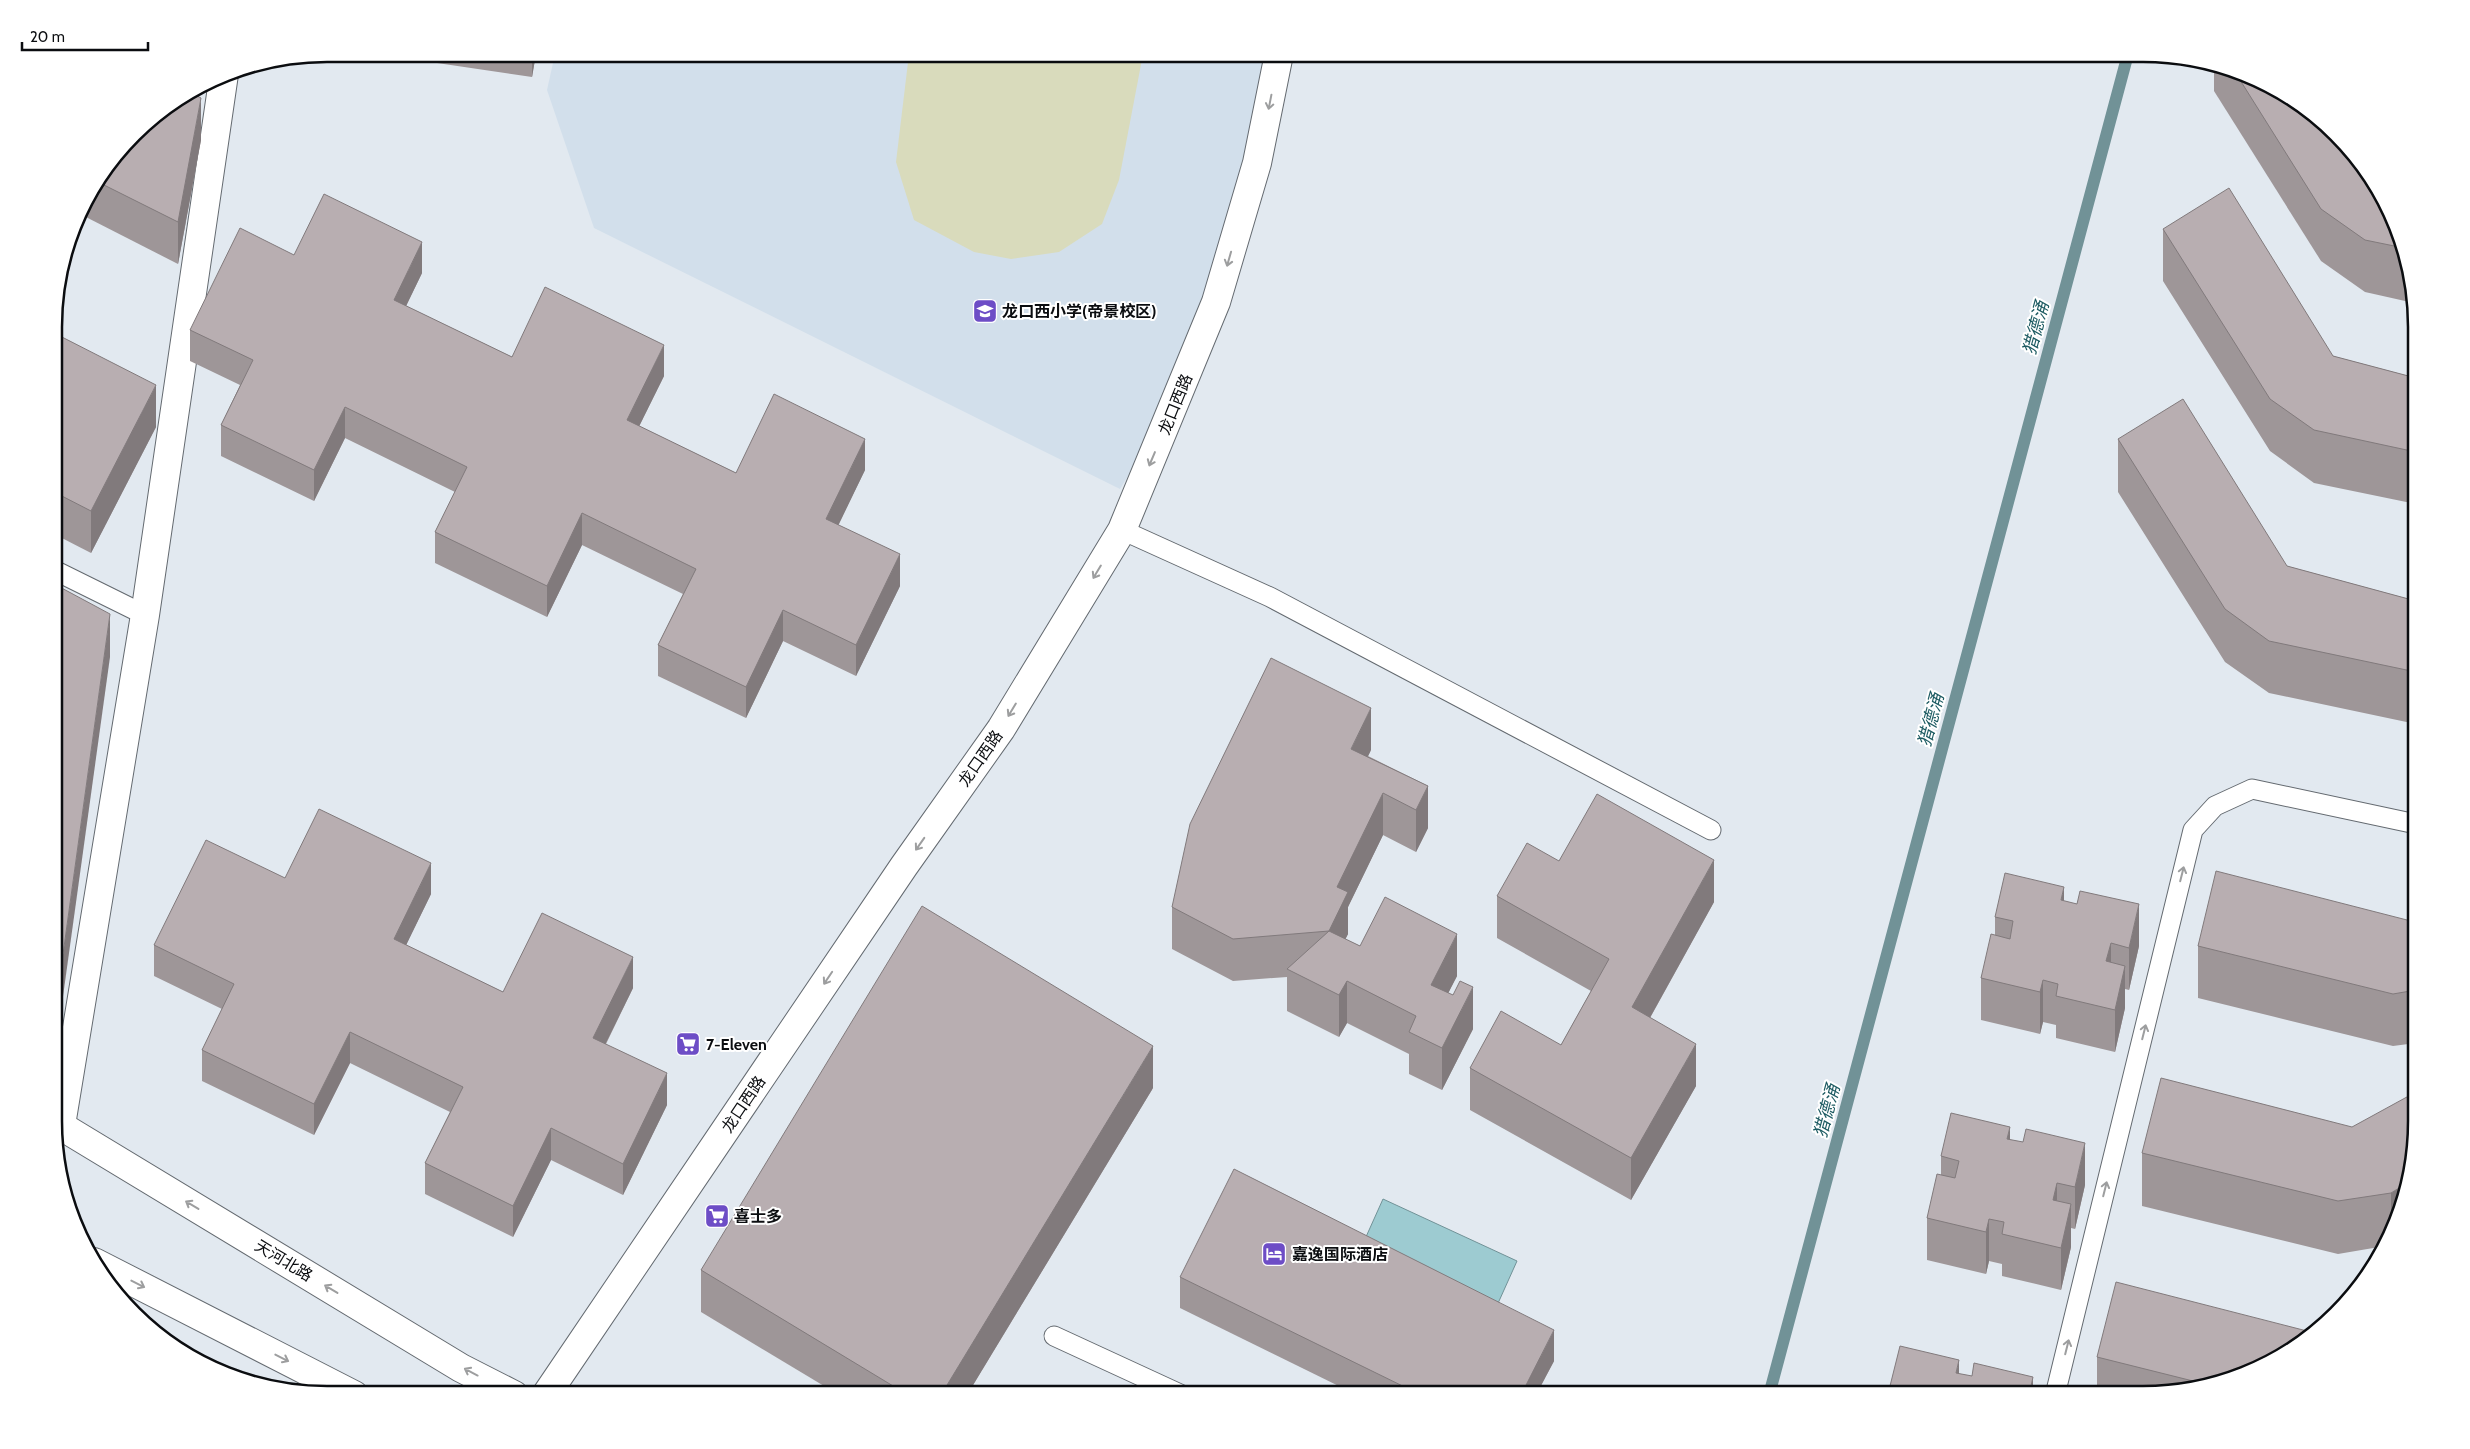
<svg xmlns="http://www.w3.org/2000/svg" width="2470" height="1449" viewBox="0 0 2470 1449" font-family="Cabin,'Noto Sans SC',sans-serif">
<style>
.built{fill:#d2dfeb}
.green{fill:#d9dbbc}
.water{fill:#9dcbd1;stroke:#719297}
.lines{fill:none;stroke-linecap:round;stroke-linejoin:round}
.stream{stroke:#719297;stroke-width:12}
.service-casing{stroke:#646a70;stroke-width:21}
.minor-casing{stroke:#646a70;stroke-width:30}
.tertiary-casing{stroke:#646a70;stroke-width:30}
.secondary-casing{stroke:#646a70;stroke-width:30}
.service{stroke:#fff;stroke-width:19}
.minor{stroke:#fff;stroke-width:28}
.tertiary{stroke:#fff;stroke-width:28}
.secondary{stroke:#fff;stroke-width:28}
.wall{fill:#9e9698}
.shaded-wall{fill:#817a7c}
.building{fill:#b8aeb1;stroke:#817a7c}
.oneway{stroke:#9d9e9f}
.labels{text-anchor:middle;stroke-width:4;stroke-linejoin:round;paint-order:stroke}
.poi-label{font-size:16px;font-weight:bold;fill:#0b0d10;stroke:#fff;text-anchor:start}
.street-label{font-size:16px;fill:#0b0d10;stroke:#fff}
.water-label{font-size:18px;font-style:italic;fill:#1d5b62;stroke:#fff}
.rim{fill:none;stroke:#0b0d10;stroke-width:2.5}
</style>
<rect width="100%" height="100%" fill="#e2e9f0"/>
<path class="built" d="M555 54H1277L1178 395 1120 489 594 228 547 90Z"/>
<path class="green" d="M909 54H1143L1119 180 1102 224 1059 252 1011 259 974 252 914 220 896 162Z"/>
<path class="water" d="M1383 1199 1517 1261 1495 1310 1361 1248Z"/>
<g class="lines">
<path class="stream" d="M1769 1395 2128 54"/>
<defs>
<g id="service">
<path d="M1122 530 1270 597 1711 830"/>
<path d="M56 571 145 615"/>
<path d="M1054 1336 1182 1395"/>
<path d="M2055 1395 2193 830 2215 806 2252 789 2416 824"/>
</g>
<path id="minor" d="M61 1125 145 615 224 74"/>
<path id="tertiary" d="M546 1395 904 866 1001 729 1122 530 1216 302 1257 163 1279 54"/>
<g id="secondary">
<path d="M56 1123 461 1368 514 1395"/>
<path d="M94 1262 354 1395"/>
</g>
</defs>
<use href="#service" class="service-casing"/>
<use href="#minor" class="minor-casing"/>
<use href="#tertiary" class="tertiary-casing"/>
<use href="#secondary" class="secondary-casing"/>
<use href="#service" class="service"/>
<use href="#minor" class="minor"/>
<use href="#tertiary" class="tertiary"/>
<use href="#secondary" class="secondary"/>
</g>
<g class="wall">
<path d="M376 54H536L532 77Z"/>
<path d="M2214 63 2280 91 2402 240 2414 303 2365 292 2321 261 2214 91Z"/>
<path d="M147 122 201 140 178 264 80 214 82 206Z"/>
<path d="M2163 229 2333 356 2416 378V504L2314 483 2270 451 2163 281Z"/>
<path d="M294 255 422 273 406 306 512 357 664 376 639 426 736 473 865 470 838 525 900 586 856 676 783 641 746 718 658 676V645L683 594 582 545 547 617 435 563V532L455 492 345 438 314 501 221 456V425L240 385 190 361V330Z"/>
<path d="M56 334 156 427 91 553 56 535Z"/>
<path d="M2118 439 2287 566 2416 601V724L2269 693 2225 662 2118 492Z"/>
<path d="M1371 750 1368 756 1428 786V828L1416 852 1383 835 1348 907V934L1345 939 1360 946 1457 976 1448 993 1473 1029 1442 1090 1409 1074V1054L1347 1023 1339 1037 1287 1011V977L1233 981 1172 949V907Z"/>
<path d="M1559 861 1714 902 1650 1018 1696 1086 1631 1200 1470 1110V1068L1561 1045 1591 991 1497 938V896Z"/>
<path d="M285 878 431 894 406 945 503 992 633 988 606 1044 667 1105 623 1195 551 1160 513 1237 425 1194V1163L450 1112 350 1063 314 1135 202 1081V1050L222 1009 154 976V945Z"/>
<path d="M2064 901 2139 946 2129 990 2125 989V1008L2115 1052 2056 1038V1025L2043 1022 2040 1034 1981 1020V978L1995 935V917Z"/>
<path d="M2416 915V1043L2393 1046 2198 998V946L2407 920Z"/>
<path d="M1153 1088 967 1395H839L701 1312V1270Z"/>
<path d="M2352 1127 2402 1209 2385 1246 2338 1254 2142 1206V1153Z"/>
<path d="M2010 1140 2085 1185 2075 1229 2071 1228V1247L2061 1290 2002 1276V1264L1989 1261 1986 1274 1927 1260V1218L1941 1175V1156Z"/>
<path d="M1180 1277 1554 1361 1536 1395H1357L1180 1308Z"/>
<path d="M2307 1331 2214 1386 2160 1395H2097V1357Z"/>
<path d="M1959 1374 2033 1395H1889V1390Z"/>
</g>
<g class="shaded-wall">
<path d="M532 54H536L532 77Z"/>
<path d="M201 98V140L178 264V222Z"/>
<path d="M422 242V273L394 331V300Z"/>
<path d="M664 345V376L627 451V420Z"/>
<path d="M156 385V427L91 553V511Z"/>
<path d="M345 407V438L314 501V470Z"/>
<path d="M865 439V470L826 551V519Z"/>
<path d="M582 513V545L547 617V586Z"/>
<path d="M900 554V586L856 676V645Z"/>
<path d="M783 610V641L746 718V687Z"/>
<path d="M110 614V657L56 1047V1005Z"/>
<path d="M1371 708V750L1351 791V749Z"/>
<path d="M1428 786V828L1416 852V810Z"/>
<path d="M1383 793V835L1348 907V934L1329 973V931L1337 887Z"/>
<path d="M1714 860V902L1632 1050V1007Z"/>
<path d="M431 863V894L394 970V939Z"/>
<path d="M2064 887V929L2061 900Z"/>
<path d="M2139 904V946L2129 990V948Z"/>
<path d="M1457 934V976L1431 1027V985Z"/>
<path d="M2111 943V986L2106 961Z"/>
<path d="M633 957V988L593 1069V1038Z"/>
<path d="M2125 966V1008L2115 1052V1010Z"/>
<path d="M2043 980V1022L2040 1034V992Z"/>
<path d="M1347 981V1023L1339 1037V995Z"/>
<path d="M1473 987V1029L1442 1090V1048Z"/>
<path d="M350 1032V1063L314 1135V1104Z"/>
<path d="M1696 1044V1086L1631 1200V1158Z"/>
<path d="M1153 1046V1088L967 1395H941Z"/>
<path d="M667 1073V1105L623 1195V1164Z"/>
<path d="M2010 1127V1169L2007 1139Z"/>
<path d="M551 1128V1160L513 1237V1206Z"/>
<path d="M2085 1143V1185L2075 1229V1187Z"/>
<path d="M2057 1183V1225L2053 1200Z"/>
<path d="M2407 1183 2402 1209 2391 1233V1193Z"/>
<path d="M2071 1204V1247L2061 1290V1248Z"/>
<path d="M1989 1219V1261L1986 1274V1232Z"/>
<path d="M1554 1330V1361L1536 1395H1521Z"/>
<path d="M1959 1360V1395L1956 1373Z"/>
<path d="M2033 1377V1395H2029Z"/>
</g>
<g class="building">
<path d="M2235 72 2280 91 2336 134 2379 190 2402 240 2404 248 2365 240 2321 209Z"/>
<path d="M192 93 201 98 178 222 100 183 147 122Z"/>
<path d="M2229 188 2333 356 2416 378V452L2314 430 2270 399 2163 229Z"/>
<path d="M324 194 422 242 394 300 512 357 545 287 664 345 627 420 736 473 774 394 865 439 826 519 900 554 856 645 783 610 746 687 658 645 696 569 582 513 547 586 435 532 467 467 345 407 314 470 221 425 253 360 190 330 240 228 294 255Z"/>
<path d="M56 334 156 385 91 511 56 493Z"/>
<path d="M2183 399 2287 566 2416 601V672L2269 641 2225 609 2118 439Z"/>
<path d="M56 585 110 614 56 1005Z"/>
<path d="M1271 658 1371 708 1351 749 1428 786 1416 810 1383 793 1337 887 1348 892 1329 931 1360 946 1385 897 1457 934 1431 985 1453 995 1460 981 1473 987 1442 1048 1409 1032 1416 1016 1347 981 1339 995 1287 969 1329 931 1233 939 1172 907 1190 824Z"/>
<path d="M1597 794 1714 860 1632 1007 1696 1044 1631 1158 1470 1068 1501 1011 1561 1045 1609 959 1497 896 1527 843 1559 861Z"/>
<path d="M319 809 431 863 394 939 503 992 542 913 633 957 593 1038 667 1073 623 1164 551 1128 513 1206 425 1163 463 1087 350 1032 314 1104 202 1050 234 984 154 945 206 840 285 878Z"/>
<path d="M2216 871 2407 920 2416 915V990L2393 994 2198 946Z"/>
<path d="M2005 873 2064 887 2061 900 2077 904 2080 891 2139 904 2129 948 2111 943 2106 961 2125 966 2115 1010 2056 996 2058 984 2043 980 2040 992 1981 978 1991 934 2010 939 2013 921 1995 917Z"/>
<path d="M922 906 1153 1046 941 1395H908L701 1270Z"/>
<path d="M2161 1078 2352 1127 2416 1092V1139L2407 1183 2391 1193 2338 1201 2142 1153Z"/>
<path d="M1951 1113 2010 1127 2007 1139 2023 1142 2026 1129 2085 1143 2075 1187 2057 1183 2053 1200 2071 1204 2061 1248 2002 1234 2004 1222 1989 1219 1986 1232 1927 1218 1937 1174 1955 1178 1959 1161 1941 1156Z"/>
<path d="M1234 1169 1554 1330 1521 1395H1421L1180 1277Z"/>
<path d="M2116 1282 2307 1331 2336 1315 2280 1358 2213 1386 2097 1357Z"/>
<path d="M1900 1346 1959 1360 1956 1373 1972 1376 1974 1363 2033 1377 2029 1395H1908L1889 1390Z"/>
</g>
<defs><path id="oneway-shaft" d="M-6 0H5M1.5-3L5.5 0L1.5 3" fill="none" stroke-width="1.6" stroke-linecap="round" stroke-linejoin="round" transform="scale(1.25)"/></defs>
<g class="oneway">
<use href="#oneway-shaft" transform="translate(1270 102) rotate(101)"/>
<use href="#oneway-shaft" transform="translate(1229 259) rotate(106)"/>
<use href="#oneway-shaft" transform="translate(1152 459) rotate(113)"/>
<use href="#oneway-shaft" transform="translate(1097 572) rotate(121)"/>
<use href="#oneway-shaft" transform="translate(1012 710) rotate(121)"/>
<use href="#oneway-shaft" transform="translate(920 844) rotate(125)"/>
<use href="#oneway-shaft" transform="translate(2182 874) rotate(-76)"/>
<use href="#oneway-shaft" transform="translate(828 978) rotate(124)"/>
<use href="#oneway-shaft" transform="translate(2144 1032) rotate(-76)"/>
<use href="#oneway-shaft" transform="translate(2105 1189) rotate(-76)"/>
<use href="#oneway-shaft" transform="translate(192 1205) rotate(-149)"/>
<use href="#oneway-shaft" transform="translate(138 1284) rotate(27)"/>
<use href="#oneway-shaft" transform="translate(331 1289) rotate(-149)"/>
<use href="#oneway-shaft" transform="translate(2067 1347) rotate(-76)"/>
<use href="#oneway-shaft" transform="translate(282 1358) rotate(27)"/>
<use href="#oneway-shaft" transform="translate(471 1372) rotate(-152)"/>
</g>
<defs>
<symbol id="school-square" viewBox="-11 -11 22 22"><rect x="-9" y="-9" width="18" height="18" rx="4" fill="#6d4dc6" stroke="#fff"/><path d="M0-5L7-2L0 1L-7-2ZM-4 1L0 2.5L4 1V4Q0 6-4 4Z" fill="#fff"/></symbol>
<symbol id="supermarket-square" viewBox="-11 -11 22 22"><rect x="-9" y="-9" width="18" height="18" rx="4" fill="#6d4dc6" stroke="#fff"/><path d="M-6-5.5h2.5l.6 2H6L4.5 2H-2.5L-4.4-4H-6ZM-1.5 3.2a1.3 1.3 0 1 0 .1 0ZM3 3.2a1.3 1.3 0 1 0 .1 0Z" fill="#fff"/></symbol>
<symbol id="hotel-square" viewBox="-11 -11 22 22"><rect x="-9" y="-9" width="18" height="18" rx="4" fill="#6d4dc6" stroke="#fff"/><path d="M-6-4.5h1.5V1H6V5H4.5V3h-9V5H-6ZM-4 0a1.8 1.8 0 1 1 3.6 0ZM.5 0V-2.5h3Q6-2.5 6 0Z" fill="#fff"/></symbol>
</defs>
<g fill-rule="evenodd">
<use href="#school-square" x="971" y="297" width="28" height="28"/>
<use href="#supermarket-square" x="674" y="1030" width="28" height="28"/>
<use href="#supermarket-square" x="703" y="1202" width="28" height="28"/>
<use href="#hotel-square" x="1260" y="1240" width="28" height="28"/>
</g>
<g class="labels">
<g class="poi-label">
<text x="1002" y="317">龙口西小学(帝景校区)</text>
<text x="706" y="1050">7-Eleven</text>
<text x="734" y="1222">喜士多</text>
<text x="1292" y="1260">嘉逸国际酒店</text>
</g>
<g class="street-label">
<text transform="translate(1175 404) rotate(-68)" y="6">龙口西路</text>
<text transform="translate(980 758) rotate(-55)" y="6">龙口西路</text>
<text transform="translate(743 1104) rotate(-56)" y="6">龙口西路</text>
<text transform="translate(284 1260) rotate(31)" y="6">天河北路</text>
</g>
<g class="water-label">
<text transform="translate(2036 328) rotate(-75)" y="6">猎德涌</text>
<text transform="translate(1931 720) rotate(-75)" y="6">猎德涌</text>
<text transform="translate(1827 1111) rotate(-75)" y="6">猎德涌</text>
</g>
</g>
<path d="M0 0H2470V1449H0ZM327 62H2143A265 265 0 0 1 2408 327V1121A265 265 0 0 1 2143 1386H327A265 265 0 0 1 62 1121V327A265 265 0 0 1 327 62Z" fill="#fff" fill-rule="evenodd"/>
<path class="rim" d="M327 62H2143A265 265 0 0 1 2408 327V1121A265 265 0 0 1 2143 1386H327A265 265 0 0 1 62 1121V327A265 265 0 0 1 327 62Z"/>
<path d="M22 42v8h126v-8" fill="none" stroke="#0b0d10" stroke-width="2.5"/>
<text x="30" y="42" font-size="15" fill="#0b0d10" stroke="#ffffff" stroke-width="4" paint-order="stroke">20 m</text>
</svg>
